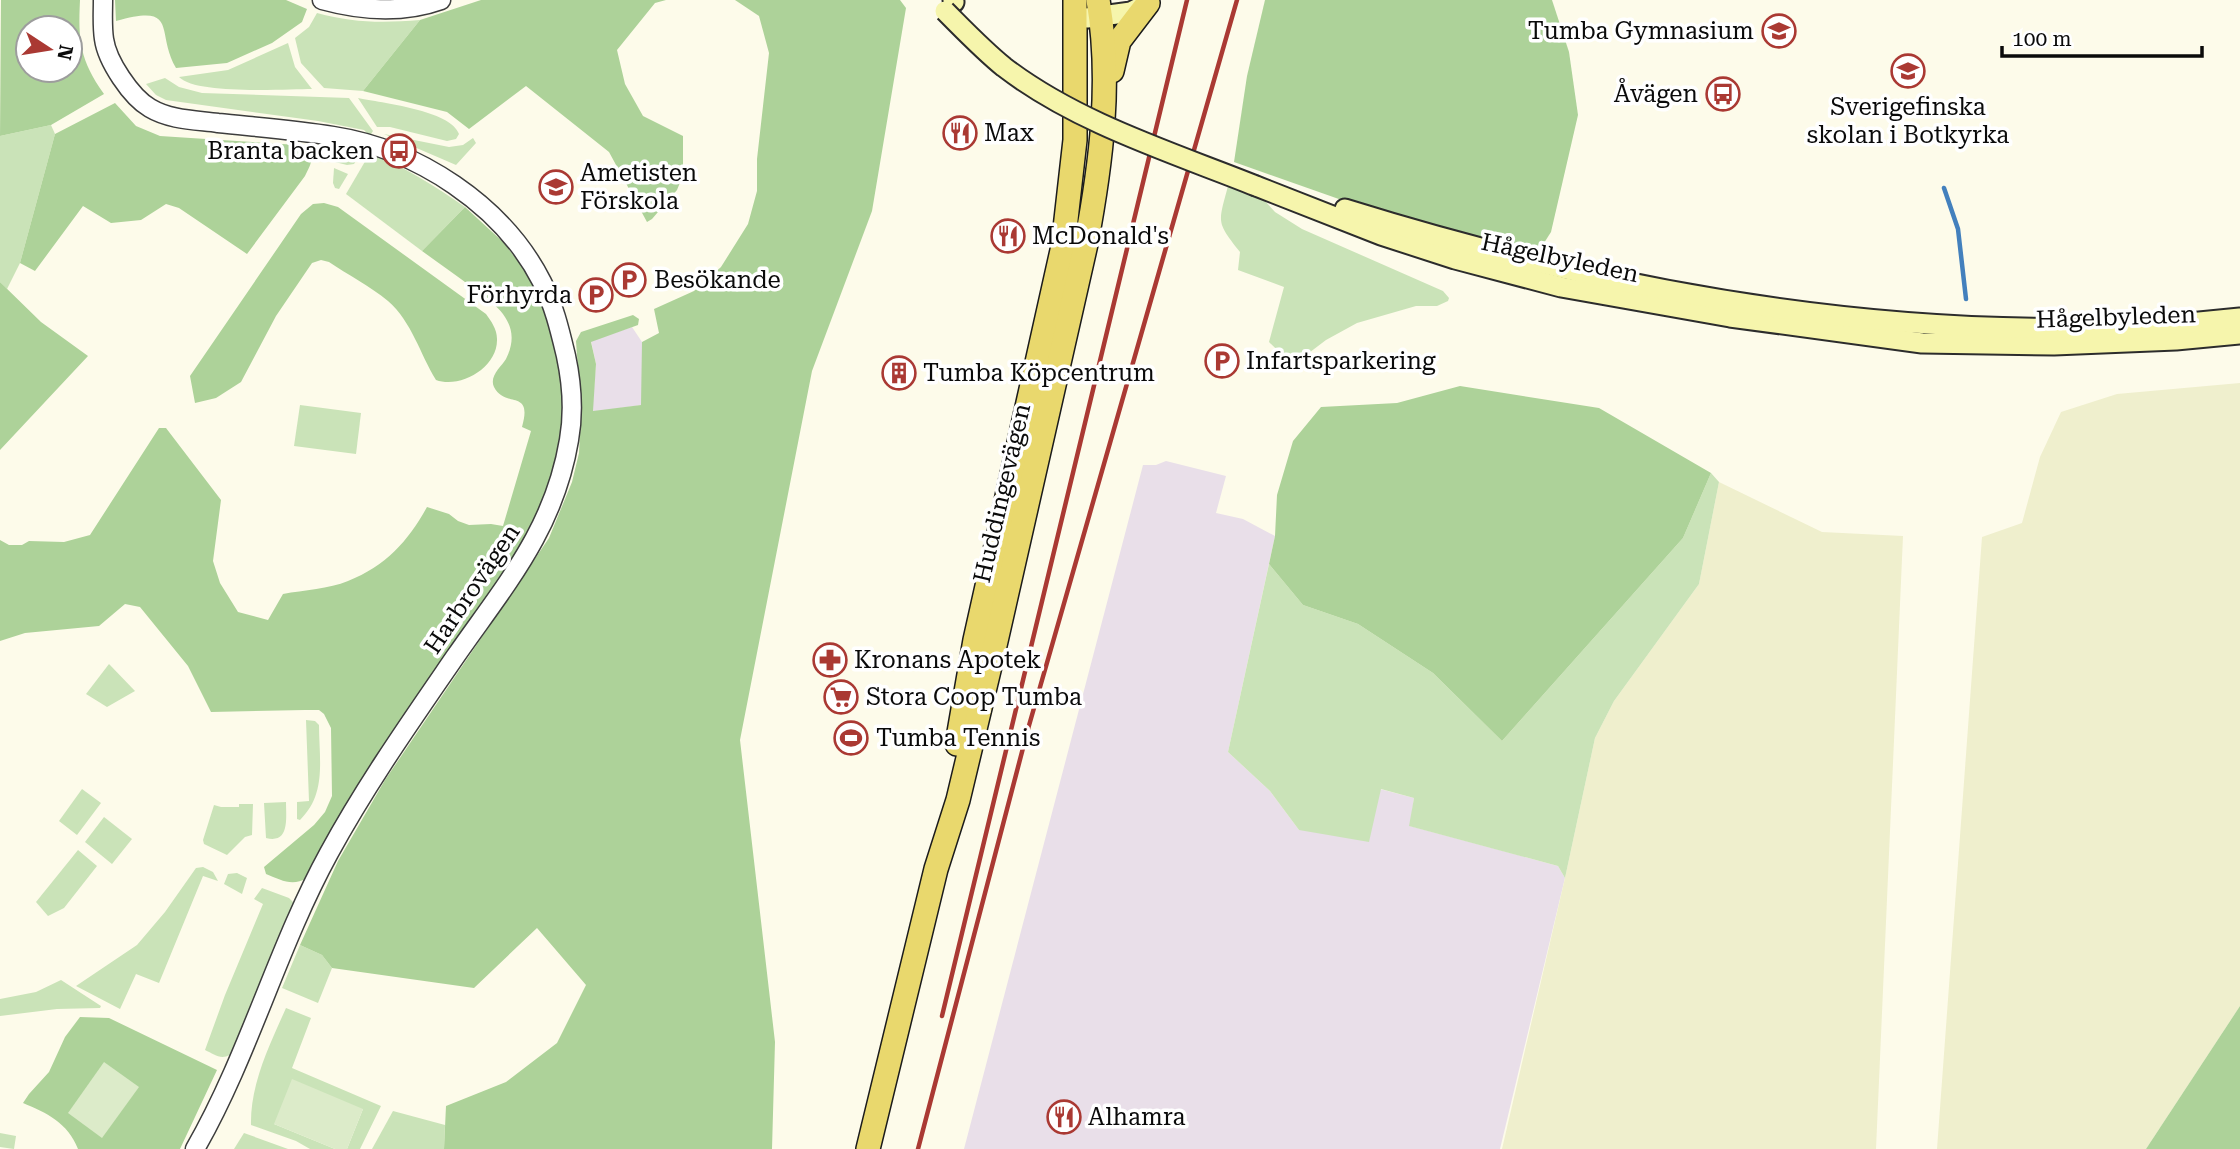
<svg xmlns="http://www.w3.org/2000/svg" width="2240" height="1149" viewBox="0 0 2240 1149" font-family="'Roboto Serif',serif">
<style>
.industrial{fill:#e9dfe9}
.farmland{fill:#efefcd}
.green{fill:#cae3b8}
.forest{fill:#add299;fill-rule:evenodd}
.pitch{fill:#dcebc9}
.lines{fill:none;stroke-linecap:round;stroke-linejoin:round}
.stream{stroke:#4380bd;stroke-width:4.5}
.tertiary-casing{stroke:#3d3d3d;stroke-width:21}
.secondary-casing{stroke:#2c2c2c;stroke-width:23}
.primary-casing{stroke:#1b1b1b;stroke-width:26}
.tertiary{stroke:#fff;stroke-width:18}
.secondary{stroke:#f6f5ac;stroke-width:19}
.primary{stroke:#e9d86d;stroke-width:23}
.rail{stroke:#aa3933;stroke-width:4.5}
.secondary-bridge-casing{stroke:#2c2c2c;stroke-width:23;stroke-linecap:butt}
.secondary-bridge{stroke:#f6f5ac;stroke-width:19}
.labels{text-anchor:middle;stroke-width:7;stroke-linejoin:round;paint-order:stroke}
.poi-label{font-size:24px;fill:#0a0a0a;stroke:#fff;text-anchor:start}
.street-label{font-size:24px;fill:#0a0a0a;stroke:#fff}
</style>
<rect width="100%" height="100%" fill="#fdfbea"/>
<g class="industrial">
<path d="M632 327 642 342V405L592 412 596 364 591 341Z"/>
<path d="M1166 461 1226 476 1216 513 1243 519 1275 536 1228 752 1270 791 1299 830 1380 789 1414 798 1410 826 1558 866 1565 878 1500 1149H964L1143 465H1156Z"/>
</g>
<g class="farmland">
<path d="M2240 383V1006L2146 1149H1937L1982 537 2022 523 2040 457 2061 412 2117 394Z"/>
<path d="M1719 482 1822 532 1903 536 1876 1149H1502L1565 878 1595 738 1614 701 1699 584Z"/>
</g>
<g class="green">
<path d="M317 13C353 23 383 23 420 20L363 91 324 88 301 63 295 38 309 27Z"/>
<path d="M288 43 295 67 312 89C286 89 196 95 179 77L228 70Z"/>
<path d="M165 78 179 87 202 93 349 98 373 131 370 136 364 130 318 121 166 100 156 95 146 84Z"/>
<path d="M358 98C381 103 451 110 459 134L456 139 447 141 390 127H377Z"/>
<path d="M51 125 55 134 20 263 7 289 0 282V136Z"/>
<path d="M384 134 449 147 463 145 473 138 476 143 456 165Z"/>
<path d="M351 145 365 146 354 164 347 165 335 162 341 153Z"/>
<path d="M370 153C405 167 435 186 465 207L422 251 346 194Z"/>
<path d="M334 168 348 174 339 189 335 188 333 183Z"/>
<path d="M1228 186 1265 201 1275 212 1302 229 1443 291 1449 298 1448 301 1437 306H1416L1357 323 1326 340 1293 365 1269 342 1284 287 1238 270 1240 252C1216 221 1218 224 1228 186Z"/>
<path d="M300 405 361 413 356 454 294 446Z"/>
<path d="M1711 473 1719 482 1699 584 1614 701 1595 738 1565 878 1558 866 1409 826 1414 798 1381 789 1369 842 1299 830 1270 791 1228 752 1269 564 1303 605 1358 624 1433 673 1502 741 1683 538Z"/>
<path d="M109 664 135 691 107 707 86 694Z"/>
<path d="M306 720 315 721 319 725C319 759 327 794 300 820L297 819V802L309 801Z"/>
<path d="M82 789 101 803 77 835 59 821Z"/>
<path d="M286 802C286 818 290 844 266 838L264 803Z"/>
<path d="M239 804H253L252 835 245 837 227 855 204 844 203 840 214 805 221 807H239Z"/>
<path d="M104 817 132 839 112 864 85 842Z"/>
<path d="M78 850 97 866 64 908 48 916 36 902Z"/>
<path d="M203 867 213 872 218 881 203 876 159 983 136 974 120 1009 76 986 137 945 165 912 196 868Z"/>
<path d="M237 873 247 878 242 894 224 884 228 874Z"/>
<path d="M262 888 289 898 294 903V909L230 1055C220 1060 214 1054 205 1050L225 995 263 904 254 899Z"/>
<path d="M300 945 322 955 332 968 318 1003 282 988Z"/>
<path d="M61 980 101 1006 100 1008 57 1009 0 1016V999L36 992Z"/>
<path d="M286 1008 311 1018 292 1068 381 1106 360 1149H347L363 1109 274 1124 335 1149H310L296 1141 251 1125C250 1084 270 1044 286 1008Z"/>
<path d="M393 1111 445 1125 444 1149H372Z"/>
<path d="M0 1133 16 1136 14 1149 0 1147Z"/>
<path d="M244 1133 288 1149H234Z"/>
</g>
<g class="forest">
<path d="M1 0H80C78 41 80 60 104 94L51 125 0 136ZM28 28H70V70H28Z"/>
<path d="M115 0H286L307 9 302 22 272 43 227 63 176 68C155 32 180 3 116 21Z"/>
<path d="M481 0H666L655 3 617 50 625 84 643 116 683 136V175L677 190 652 219 647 222 609 152 526 86 469 129 447 112 363 91 420 20Z"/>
<path d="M735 0H900L906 8 872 211 812 371 740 740 775 1042 772 1149H444L446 1106 506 1082 557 1043 586 985 537 928 474 988 332 968 322 955 300 945 338 861 385 780 549 538 572 482 579 453 581 413 576 341 581 332 633 315 639 319 638 325 591 342 596 364 593 411 641 405 642 342 659 333 654 309 694 291 721 267 748 224 757 191V159L769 53 759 16Z"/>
<path d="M1265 0H1552L1569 52 1578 115 1551 232 1544 243 1528 251 1370 210 1234 162 1247 76Z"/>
<path d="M115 103 136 126 160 136 298 145C316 155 313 160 305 176L247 254 179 208 166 204 141 220 111 223 83 206 35 271 20 263 55 134Z"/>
<path d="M324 203 338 207 486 314C491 321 497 329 497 339 498 368 460 389 436 380 420 354 412 322 388 301 370 286 348 275 329 262L321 260 312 263 276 316 241 382 216 398 195 403 190 376 301 214 313 204Z"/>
<path d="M465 207 503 242 525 270 545 303 557 346 563 386V437L555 475 516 561 450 651 368 769 348 801 307 878C292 887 281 880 266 874L264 867 314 825 325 812 332 796 331 728 324 714 319 710H305L211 712 188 666 140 607 125 604 99 626 25 633 0 641V540L9 545H22L29 541 64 542 90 535 159 428H166L221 500 213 561 220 583 238 612 268 620 283 594C304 590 329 589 348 581 386 566 408 541 427 507L449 514 458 521 469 525 491 524 503 526 531 431 522 427C533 388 505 409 494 387 489 376 501 367 506 359 525 321 492 302 465 282 451 272 436 261 422 251Z"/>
<path d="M0 282 41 322 88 356 0 450Z"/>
<path d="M1460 386 1599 408 1711 473 1683 538 1502 741 1433 673 1358 624 1303 605 1269 564 1275 536 1277 495 1293 441 1321 407 1397 403Z"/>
<path d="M2240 1006V1149H2146Z"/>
<path d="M80 1017 109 1018 217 1070 180 1149H78C68 1123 47 1113 23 1103L29 1094 49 1072 65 1037Z"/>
</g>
<g class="pitch">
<path d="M104 1062 139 1087 102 1138 68 1113Z"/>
<path d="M292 1079 363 1109 347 1149H335L274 1124Z"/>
</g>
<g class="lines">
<path class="stream" d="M1944 188 1958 229 1966 299"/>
<defs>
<g id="tertiary">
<path d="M103 0C103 13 102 26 104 39 107 61 131 97 150 108 170 120 195 120 218 123 256 127 295 130 333 136 417 149 503 205 542 282 554 305 560 331 566 356 572 384 574 412 569 440 554 530 505 585 455 657 411 721 366 785 329 853 277 948 249 1055 195 1149"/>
<path d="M322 0C362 11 402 14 441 0"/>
</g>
<g id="secondary">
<path d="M953 0 954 2"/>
<path d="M1087 18 1131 12 1148 3"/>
<path d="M1256 186 1381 235 1455 259 1561 287 1730 317 1922 343 2054 345 2176 340 2240 334"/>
<path d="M1345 209C1631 298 1940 352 2240 318"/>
</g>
<g id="primary">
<path d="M1112 71 1119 41 1148 3"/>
<path d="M957 744 975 640 1063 246 1075 140V0"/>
<path d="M868 1149 936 869 958 800 996 641 1086 244C1101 164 1112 81 1098 0"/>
</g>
</defs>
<use href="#tertiary" class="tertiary-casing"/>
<use href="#secondary" class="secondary-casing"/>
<use href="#primary" class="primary-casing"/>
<use href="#tertiary" class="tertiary"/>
<use href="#secondary" class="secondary"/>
<use href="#primary" class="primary"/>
<g class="rail">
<path d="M942 1016 1187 0"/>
<path d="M918 1149 1028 729 1237 0"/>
</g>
<defs>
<path id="secondary-bridge" d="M945 11C964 30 983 50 1004 67 1077 123 1171 152 1256 186"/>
</defs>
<use href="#secondary-bridge" class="secondary-bridge-casing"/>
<use href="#secondary-bridge" class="secondary-bridge"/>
</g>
<defs>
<symbol id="school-ring" viewBox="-11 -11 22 22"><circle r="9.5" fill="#fff" stroke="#aa3933" stroke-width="1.5"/><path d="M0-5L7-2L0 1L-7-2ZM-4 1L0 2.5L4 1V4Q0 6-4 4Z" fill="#aa3933"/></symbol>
<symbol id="bus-ring" viewBox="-11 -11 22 22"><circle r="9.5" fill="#fff" stroke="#aa3933" stroke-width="1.5"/><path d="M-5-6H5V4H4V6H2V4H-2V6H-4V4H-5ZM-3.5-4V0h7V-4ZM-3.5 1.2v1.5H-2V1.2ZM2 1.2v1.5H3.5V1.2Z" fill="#aa3933"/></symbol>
<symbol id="restaurant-ring" viewBox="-11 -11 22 22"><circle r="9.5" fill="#fff" stroke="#aa3933" stroke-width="1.5"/><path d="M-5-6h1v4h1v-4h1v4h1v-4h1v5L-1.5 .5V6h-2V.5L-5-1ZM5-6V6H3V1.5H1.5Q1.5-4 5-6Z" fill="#aa3933"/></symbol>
<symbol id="parking-ring" viewBox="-11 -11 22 22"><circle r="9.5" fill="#fff" stroke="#aa3933" stroke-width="1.5"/><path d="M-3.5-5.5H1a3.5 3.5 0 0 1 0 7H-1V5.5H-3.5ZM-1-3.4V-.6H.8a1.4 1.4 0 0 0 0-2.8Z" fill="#aa3933"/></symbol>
<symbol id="building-ring" viewBox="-11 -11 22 22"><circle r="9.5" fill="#fff" stroke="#aa3933" stroke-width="1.5"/><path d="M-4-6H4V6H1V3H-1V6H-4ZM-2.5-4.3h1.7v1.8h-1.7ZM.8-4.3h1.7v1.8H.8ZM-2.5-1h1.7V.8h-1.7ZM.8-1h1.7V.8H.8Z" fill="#aa3933"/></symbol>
<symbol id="pharmacy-ring" viewBox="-11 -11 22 22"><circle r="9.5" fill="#fff" stroke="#aa3933" stroke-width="1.5"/><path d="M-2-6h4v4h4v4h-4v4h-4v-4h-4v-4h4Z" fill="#aa3933"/></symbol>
<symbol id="supermarket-ring" viewBox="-11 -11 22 22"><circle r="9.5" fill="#fff" stroke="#aa3933" stroke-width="1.5"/><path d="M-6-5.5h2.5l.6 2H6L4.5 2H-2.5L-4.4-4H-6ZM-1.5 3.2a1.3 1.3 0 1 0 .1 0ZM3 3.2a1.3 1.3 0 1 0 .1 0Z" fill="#aa3933"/></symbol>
<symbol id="stadium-ring" viewBox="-11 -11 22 22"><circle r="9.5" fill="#fff" stroke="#aa3933" stroke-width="1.5"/><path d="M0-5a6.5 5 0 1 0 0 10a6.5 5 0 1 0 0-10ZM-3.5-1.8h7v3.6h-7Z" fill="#aa3933"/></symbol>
</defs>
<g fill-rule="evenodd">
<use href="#school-ring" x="1760" y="12" width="38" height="38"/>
<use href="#school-ring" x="1889" y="52" width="38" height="38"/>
<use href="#bus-ring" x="1704" y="75" width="38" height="38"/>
<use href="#restaurant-ring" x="941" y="114" width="38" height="38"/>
<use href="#bus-ring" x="380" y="132" width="38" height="38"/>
<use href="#school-ring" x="537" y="168" width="38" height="38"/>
<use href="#restaurant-ring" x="989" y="217" width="38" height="38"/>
<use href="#parking-ring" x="610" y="261" width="38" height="38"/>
<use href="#parking-ring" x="577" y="276" width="38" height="38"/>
<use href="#parking-ring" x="1203" y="342" width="38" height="38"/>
<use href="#building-ring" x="880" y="354" width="38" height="38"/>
<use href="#pharmacy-ring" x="811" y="641" width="38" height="38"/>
<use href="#supermarket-ring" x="822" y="678" width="38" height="38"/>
<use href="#stadium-ring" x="832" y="719" width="38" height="38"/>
<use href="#restaurant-ring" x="1045" y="1098" width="38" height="38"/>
</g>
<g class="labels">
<g class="poi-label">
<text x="1754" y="39" text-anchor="end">Tumba Gymnasium</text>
<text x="1698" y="102" text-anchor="end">Åvägen</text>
<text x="1908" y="115" text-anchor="middle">Sverigefinska<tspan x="1908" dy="28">skolan i Botkyrka</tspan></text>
<text x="984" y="141">Max</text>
<text x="374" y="159" text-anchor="end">Branta backen</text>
<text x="580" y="181">Ametisten<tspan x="580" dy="28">Förskola</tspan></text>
<text x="1032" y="244">McDonald's</text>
<text x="654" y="288">Besökande</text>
<text x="572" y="303" text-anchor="end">Förhyrda</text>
<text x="1246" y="369">Infartsparkering</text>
<text x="923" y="381">Tumba Köpcentrum</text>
<text x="854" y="668">Kronans Apotek</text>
<text x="866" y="705">Stora Coop Tumba</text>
<text x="876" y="746">Tumba Tennis</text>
<text x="1088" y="1125">Alhamra</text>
</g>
<g class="street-label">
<text transform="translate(1560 258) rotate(12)" y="8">Hågelbyleden</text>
<text transform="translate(2116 317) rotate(-2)" y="8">Hågelbyleden</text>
<text transform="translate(1002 493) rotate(-77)" y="8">Huddingevägen</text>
<text transform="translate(472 589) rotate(-56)" y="8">Harbrovägen</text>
</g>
</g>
<g transform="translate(49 49) rotate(102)"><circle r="33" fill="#ffffff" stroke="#9d9d9d" stroke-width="2"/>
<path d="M0-5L12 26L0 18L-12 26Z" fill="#aa3933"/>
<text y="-10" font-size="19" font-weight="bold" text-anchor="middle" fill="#0a0a0a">N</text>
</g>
<path d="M2002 46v10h200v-10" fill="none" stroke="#0a0a0a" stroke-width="3.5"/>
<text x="2012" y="46" font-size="21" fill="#0a0a0a" stroke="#ffffff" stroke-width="5" paint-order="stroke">100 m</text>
</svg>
